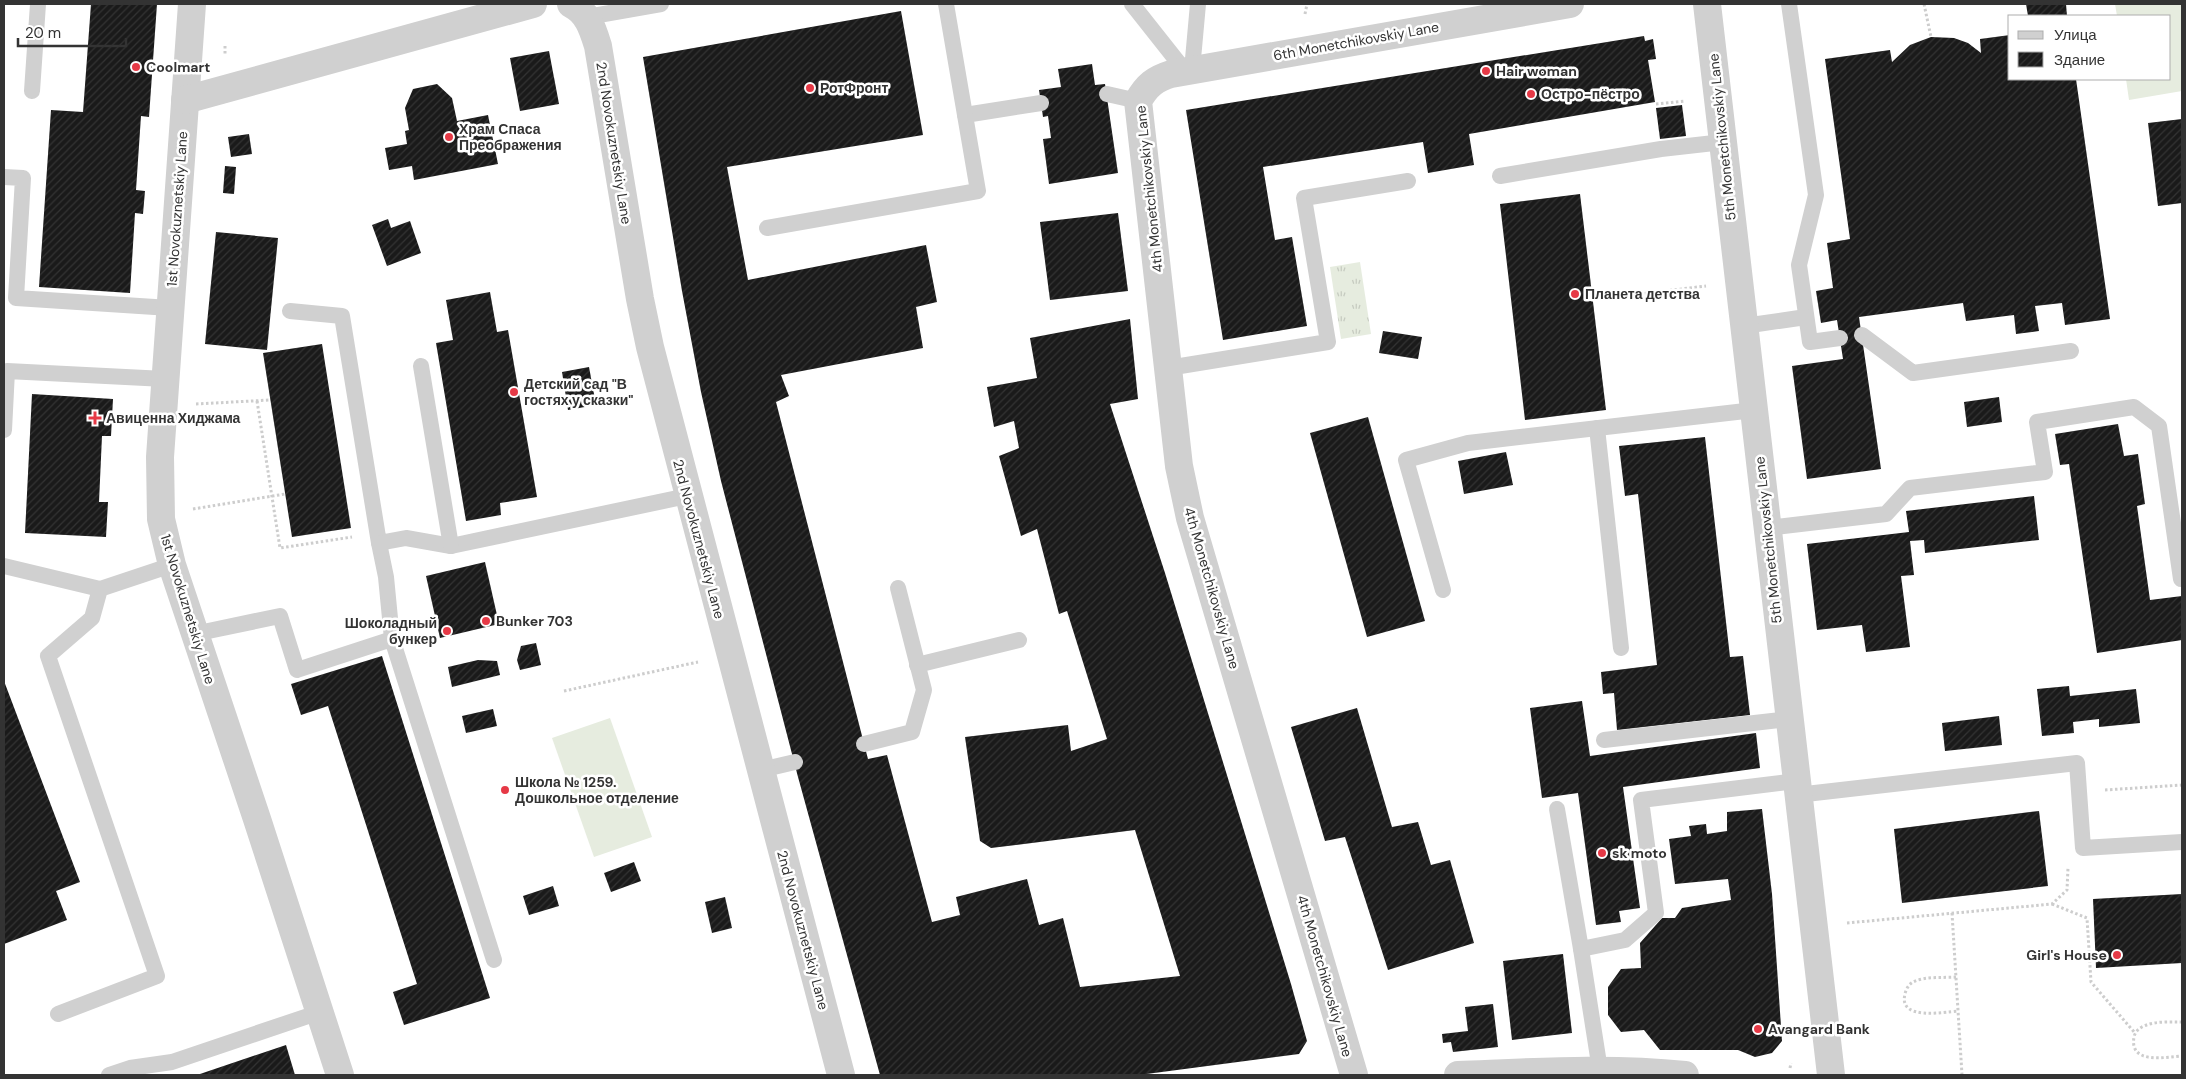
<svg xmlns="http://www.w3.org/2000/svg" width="2186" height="1079" viewBox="0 0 2186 1079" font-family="'DM Sans',sans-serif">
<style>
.grass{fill:url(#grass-tufts)}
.pitch{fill:#e6ecdf}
.building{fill:url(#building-hatch)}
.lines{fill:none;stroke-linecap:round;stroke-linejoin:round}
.path{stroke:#cdcdcd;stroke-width:3;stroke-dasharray:2.5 2.5;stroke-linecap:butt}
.service{stroke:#d0d0d0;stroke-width:16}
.minor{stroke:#d0d0d0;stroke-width:28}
.poi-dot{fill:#e63946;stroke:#fff;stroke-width:2}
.labels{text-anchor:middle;stroke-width:5;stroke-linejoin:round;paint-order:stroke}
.street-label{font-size:14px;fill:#333;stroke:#fff}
.poi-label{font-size:14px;font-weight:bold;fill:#333;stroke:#fff;text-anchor:start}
</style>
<defs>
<pattern id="grass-tufts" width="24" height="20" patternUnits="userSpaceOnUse" patternTransform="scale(1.25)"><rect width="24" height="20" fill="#e6ecdf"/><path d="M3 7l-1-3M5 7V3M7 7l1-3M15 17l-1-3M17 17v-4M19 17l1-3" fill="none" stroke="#c6cbc0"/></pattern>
<pattern id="building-hatch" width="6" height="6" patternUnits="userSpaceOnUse" patternTransform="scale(1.25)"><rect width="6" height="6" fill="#1a1a1a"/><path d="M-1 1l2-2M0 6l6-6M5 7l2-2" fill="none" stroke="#333"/></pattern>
</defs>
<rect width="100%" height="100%" fill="#fff"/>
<path class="grass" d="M1360 262 1371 334 1341 339 1330 267Z"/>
<g class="pitch">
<path d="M2115 4H2182V91L2129 100 2126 79H2170V16H2117Z"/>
<path d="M610 718 652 837 594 857 552 738Z"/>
</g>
<g class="building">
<path d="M91 4H157L149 117 141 116 136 190 145 191 143 214 135 213 130 293 39 287 51 110 83 112Z"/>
<path d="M2026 4H2066L2067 16H2028Z"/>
<path d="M901 11 923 135 727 167 748 280 926 245 937 302 916 307 923 348 781 375 789 396 776 402 868 759 887 755 932 922 960 915 956 897 1027 879 1039 925 1063 918 1080 987 1180 976 1135 830 991 848 980 841 965 737 1068 725 1071 751 1107 739 1067 611 1059 614 1037 529 1021 536 999 456 1019 448 1014 421 994 427 987 387 1037 378 1030 338 1130 319 1138 399 1110 404 1165 573 1291 984 1307 1041 1299 1054 1139 1075H880L798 777 721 481 701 392 682 291 643 57Z"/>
<path d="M2010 35V79H2076L2110 319 2065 325 2062 303 2035 306 2039 331 2016 334 2014 315 1966 321 1963 303 1859 317 1881 469 1807 479 1792 366 1843 359 1837 320 1821 323 1816 291 1833 288 1827 243 1850 239 1825 59 1890 50 1892 62 1910 45 1931 37 1954 38 1968 43 1981 53 1980 39Z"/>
<path d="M1644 36 1645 41 1653 39 1656 59 1648 60 1655 102 1469 134 1474 165 1428 173 1423 142 1263 167 1275 240 1292 237 1307 326 1223 340 1186 110Z"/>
<path d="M549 51 559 104 520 111 510 58Z"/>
<path d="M1092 64 1095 85 1105 84 1118 173 1049 184 1043 139 1051 138 1048 116 1043 117 1039 90 1061 87 1058 69Z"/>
<path d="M437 84 452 98 457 121 488 115 498 164 414 180 412 166 389 170 385 148 407 144 405 131 409 130 405 108 413 89Z"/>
<path d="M1682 105 1686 136 1660 139 1656 108Z"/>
<path d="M2182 119V203L2158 206 2148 123Z"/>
<path d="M249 134 252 154 231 157 228 137Z"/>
<path d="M225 166 236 167 234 194 223 193Z"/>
<path d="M1580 194 1606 410 1525 420 1500 204Z"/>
<path d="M1118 213 1128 291 1050 300 1040 222Z"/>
<path d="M388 219 391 228 410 221 421 253 387 266 372 225Z"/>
<path d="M216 232 278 238 267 350 205 344Z"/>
<path d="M490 292 497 332 508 330 537 497 500 503 501 515 466 521 436 343 453 340 446 300Z"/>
<path d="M1383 331 1422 337 1418 359 1379 353Z"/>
<path d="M322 344 351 528 292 537 263 353Z"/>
<path d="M589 367 596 405 568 410 562 372Z"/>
<path d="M32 394 113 399 111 436H102L99 502H108L106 537 25 533Z"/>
<path d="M1999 397 2002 422 1967 427 1964 402Z"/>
<path d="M1368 417 1425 621 1367 637 1310 433Z"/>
<path d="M2118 424 2124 456 2138 454 2145 504 2137 506 2150 600 2182 596V640L2097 653 2069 464 2060 465 2055 434Z"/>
<path d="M1705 437 1730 657 1743 656 1750 715 1617 730 1614 693 1603 694 1601 672 1657 665 1638 494 1625 496 1619 446Z"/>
<path d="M1506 452 1513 485 1464 494 1458 461Z"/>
<path d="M2034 496 2039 540 1925 553 1924 540 1910 541 1914 575 1901 576 1910 647 1866 652 1862 625 1817 630 1807 544 1909 532 1906 511Z"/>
<path d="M485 562 499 624 440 638 426 576Z"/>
<path d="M536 643 541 665 520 670 517 660 521 646Z"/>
<path d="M382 656 490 998 404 1025 393 992 417 984 328 706 301 715 291 684Z"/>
<path d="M478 660 497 661 500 675 452 687 448 667Z"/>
<path d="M4 681 80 882 56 891 67 920 4 944Z"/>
<path d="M2069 686 2070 696 2136 689 2140 723 2099 727V719L2073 722 2074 733 2042 736 2037 689Z"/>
<path d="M1582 701 1590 756 1756 733 1760 768 1623 787 1640 908 1619 911 1621 922 1596 925 1578 793 1542 798 1530 708Z"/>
<path d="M1357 708 1392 827 1418 822 1431 865 1450 860 1474 943 1388 970 1345 837 1325 841 1291 727Z"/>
<path d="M493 709 497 726 466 733 462 716Z"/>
<path d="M1999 716 2002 745 1945 751 1942 723Z"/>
<path d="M1762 809 1772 894 1782 1041 1772 1053 1755 1057 1738 1050H1660L1644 1030 1621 1032 1608 1015V987L1621 969 1641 968 1640 943 1662 918H1675L1682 908 1731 900 1728 879 1675 884 1669 839 1691 836 1689 826 1706 824 1707 834 1727 831V812Z"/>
<path d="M2039 811 2048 886 1902 903 1894 829Z"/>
<path d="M634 862 641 881 611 892 604 873Z"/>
<path d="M553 886 559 906 529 915 523 896Z"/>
<path d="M2182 894V963L2096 968 2093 899Z"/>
<path d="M725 897 732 928 712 933 705 902Z"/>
<path d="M1563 954 1572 1033 1512 1040 1503 961Z"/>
<path d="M1493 1004 1498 1047 1453 1052 1451 1042 1443 1043 1442 1034 1468 1031 1465 1007Z"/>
<path d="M286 1045 295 1075H197Z"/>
</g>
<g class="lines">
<g class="path">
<path d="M1924 4 1931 37"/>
<path d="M1305 14 1307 4"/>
<path d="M225 46V55"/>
<path d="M1656 104 1685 101"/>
<path d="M1615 297 1706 286"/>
<path d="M257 401 280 548 352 537"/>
<path d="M196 404 270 400"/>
<path d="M193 509 285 494"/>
<path d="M564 691 698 662"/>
<path d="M2105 790 2182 785"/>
<path d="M2052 904 2087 918 2091 982 2135 1033"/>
<path d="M1952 913 1962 1075"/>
<path d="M1847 923 2052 904 2067 890 2068 868"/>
<path d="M1956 977C1943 978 1925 976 1913 982 1909 984 1906 989 1905 994 1898 1021 1944 1012 1958 1011"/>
<path d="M2182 1022C2170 1022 2155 1021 2144 1026 2139 1028 2135 1032 2134 1037 2129 1065 2166 1057 2182 1056"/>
<path d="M1790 1068 1791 1063"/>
</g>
<g class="service">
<path d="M1132 4 1185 71"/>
<path d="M1789 4 1816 195 1799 265 1810 342 1840 338"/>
<path d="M587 17 661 4"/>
<path d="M1192 70 1198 4"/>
<path d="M32 91 38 4"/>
<path d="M1107 94 1138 101"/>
<path d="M965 115 1041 103"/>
<path d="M1500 176 1661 149 1723 142"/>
<path d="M4 177 23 178 16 298 170 308"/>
<path d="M767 228 978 191 946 4"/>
<path d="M290 311 342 316 379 543 406 538 451 546 687 496"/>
<path d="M1744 326 1806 317"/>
<path d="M1862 335 1913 373 2071 351"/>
<path d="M421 366 451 546"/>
<path d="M1168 368 1328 342 1304 198 1408 181"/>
<path d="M1597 428 1621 648"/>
<path d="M4 430 7 371 165 379"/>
<path d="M1767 528 1886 514 1910 488 2045 472 2037 422 2134 407 2159 426 2181 579"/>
<path d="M379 543 386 577 392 639"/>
<path d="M4 566 100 589"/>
<path d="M1443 590 1406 460 1468 443 1754 410"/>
<path d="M194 634 280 616 297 670 392 639 494 960"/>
<path d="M917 665 1019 640"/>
<path d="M1604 740 1789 719"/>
<path d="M864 744 912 732 924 690 898 588"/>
<path d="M761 770 795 762"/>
<path d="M1797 795 2077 763 2083 848 2182 842"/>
<path d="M1557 809 1581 949"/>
<path d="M58 1014 157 976 48 656 92 618 100 589 172 565"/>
<path d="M1600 1070 1581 949 1625 940 1656 913 1641 800 1796 781"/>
<path d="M109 1075 130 1068 172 1062 320 1012"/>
</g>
<g class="minor">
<path d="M192 4 160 457 161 519 172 565 257 819 340 1075"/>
<path d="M571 4C588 12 593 30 598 46L640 299 650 347 841 1075"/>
<path d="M1707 4 1831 1075"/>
<path d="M185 100 533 4"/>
<path d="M1354 1075 1190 518 1179 466 1138 101C1147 85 1155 79 1171 74L1570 4"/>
<path d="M1458 1075C1535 1072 1608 1067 1685 1075"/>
</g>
</g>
<g class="poi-dot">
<circle cx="136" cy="67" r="5"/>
<circle cx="1486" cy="71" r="5"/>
<circle cx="810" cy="88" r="5"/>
<circle cx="1531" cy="94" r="5"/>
<circle cx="449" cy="137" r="5"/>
<circle cx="1575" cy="294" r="5"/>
<circle cx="514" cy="392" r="5"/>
<path d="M92.5 410.5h5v5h5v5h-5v5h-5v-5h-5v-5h5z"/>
<circle cx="486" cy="621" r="5"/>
<circle cx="447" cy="631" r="5"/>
<circle cx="505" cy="790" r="5"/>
<circle cx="1602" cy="853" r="5"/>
<circle cx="2117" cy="955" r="5"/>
<circle cx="1758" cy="1029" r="5"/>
</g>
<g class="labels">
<g class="street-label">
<text transform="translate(1356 41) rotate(-10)" y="5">6th Monetchikovskiy Lane</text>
<text transform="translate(1722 137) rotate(-96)" y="5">5th Monetchikovskiy Lane</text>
<text transform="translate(614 143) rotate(81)" y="5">2nd Novokuznetskiy Lane</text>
<text transform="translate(1149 189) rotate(-96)" y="5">4th Monetchikovskiy Lane</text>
<text transform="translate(177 209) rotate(-86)" y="5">1st Novokuznetskiy Lane</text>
<text transform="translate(699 539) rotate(75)" y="5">2nd Novokuznetskiy Lane</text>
<text transform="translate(1768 540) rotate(-96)" y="5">5th Monetchikovskiy Lane</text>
<text transform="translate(1212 588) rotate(74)" y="5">4th Monetchikovskiy Lane</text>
<text transform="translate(188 609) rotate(73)" y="5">1st Novokuznetskiy Lane</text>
<text transform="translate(803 930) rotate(75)" y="5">2nd Novokuznetskiy Lane</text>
<text transform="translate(1325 976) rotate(74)" y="5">4th Monetchikovskiy Lane</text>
</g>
<g class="poi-label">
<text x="146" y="72">Coolmart</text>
<text x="1496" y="76">Hair woman</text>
<text x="820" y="93">РотФронт</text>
<text x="1541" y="99">Остро-пёстро</text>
<text x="459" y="134">Храм Спаса<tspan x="459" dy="16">Преображения</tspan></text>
<text x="1585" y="299">Планета детства</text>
<text x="524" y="389">Детский сад "В<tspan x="524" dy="16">гостях у сказки"</tspan></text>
<text x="106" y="423">Авиценна Хиджама</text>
<text x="496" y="626">Bunker 703</text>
<text x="437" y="628" text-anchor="end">Шоколадный<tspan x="437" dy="16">бункер</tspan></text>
<text x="515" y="787">Школа № 1259.<tspan x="515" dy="16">Дошкольное отделение</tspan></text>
<text x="1612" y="858">sk moto</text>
<text x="2107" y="960" text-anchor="end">Girl's House</text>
<text x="1768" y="1034">Avangard Bank</text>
</g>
</g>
<rect width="2186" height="1079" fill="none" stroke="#333333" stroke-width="10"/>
<rect x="2008" y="15" width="162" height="65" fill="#ffffff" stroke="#adadad"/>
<rect x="2018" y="31" width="25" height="8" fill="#d0d0d0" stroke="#adadad"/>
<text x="2054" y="40" font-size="15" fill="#333333">Улица</text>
<rect x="2018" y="52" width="25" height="15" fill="url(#building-hatch)" stroke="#adadad"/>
<text x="2054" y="65" font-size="15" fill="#333333">Здание</text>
<path d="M18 38v8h108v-8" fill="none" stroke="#333333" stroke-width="2.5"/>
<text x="25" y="38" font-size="15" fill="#333333" stroke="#ffffff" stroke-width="4" paint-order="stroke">20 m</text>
</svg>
